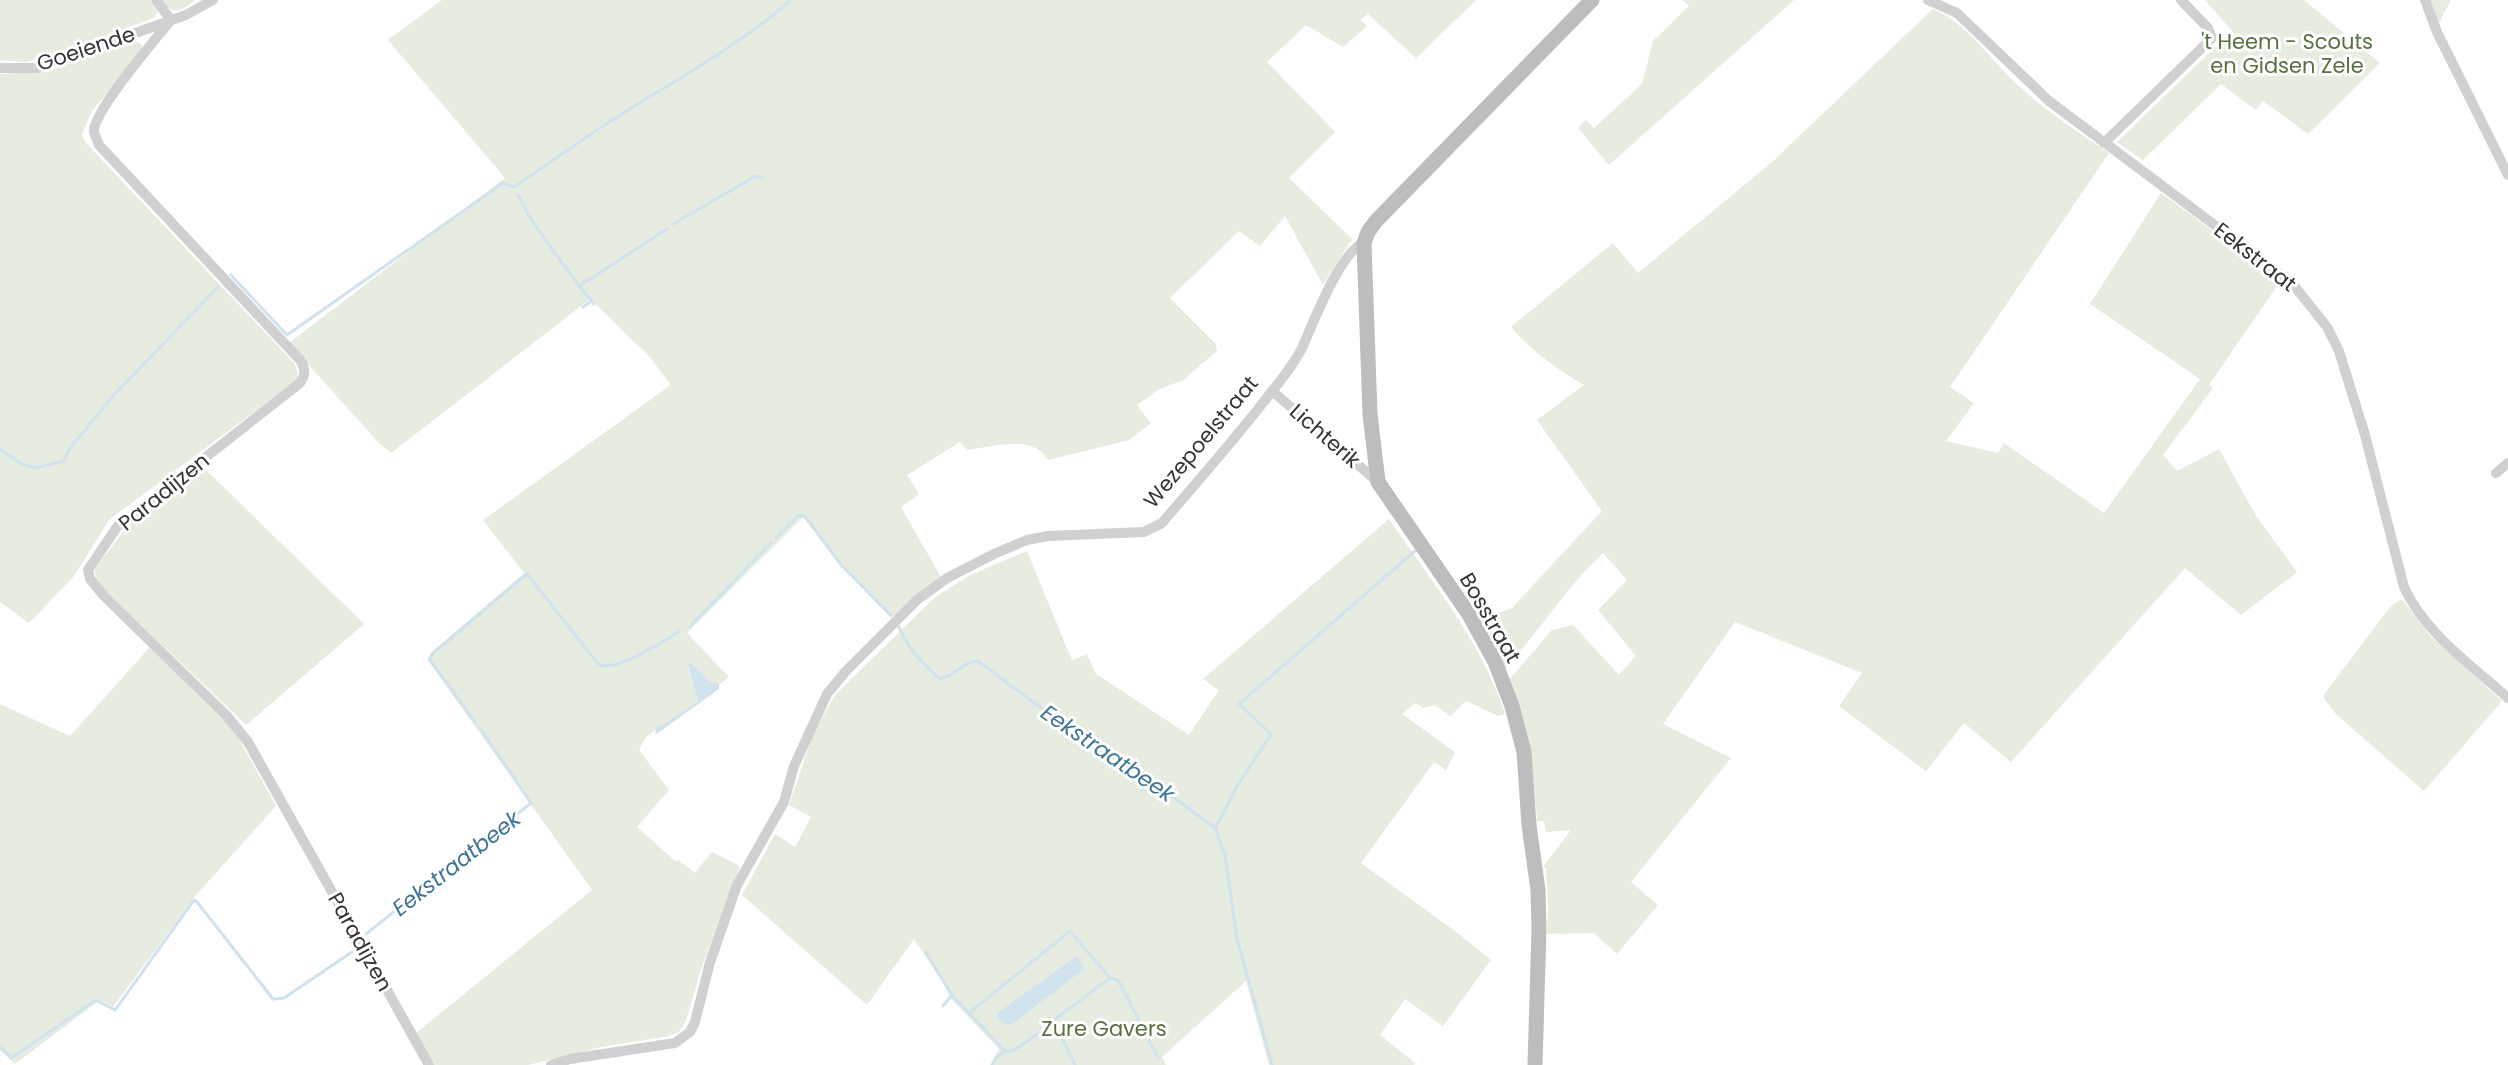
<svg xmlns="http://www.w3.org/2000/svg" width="2508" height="1065" viewBox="0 0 2508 1065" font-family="Poppins,sans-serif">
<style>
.green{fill:#e6ecdf}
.water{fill:#cfe2ee}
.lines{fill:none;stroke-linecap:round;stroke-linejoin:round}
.stream{stroke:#cfe2ee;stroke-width:3}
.street{stroke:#d0d0d0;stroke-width:10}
.secondary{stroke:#bdbdbd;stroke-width:15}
.labels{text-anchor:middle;stroke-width:6;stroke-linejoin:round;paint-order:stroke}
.park-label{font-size:21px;fill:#56703f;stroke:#fff}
.street-label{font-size:21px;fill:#333;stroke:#fff}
.water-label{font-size:22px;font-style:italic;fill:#3f7597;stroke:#fff}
</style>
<rect width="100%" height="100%" fill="#fff"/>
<g class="green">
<path d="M0 0H150L158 12 154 18 46 57 24 62 0 60Z"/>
<path d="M162 0H196C181 10 174 18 162 0Z"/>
<path d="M442 0H1476L1416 58 1368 14 1361 20 1367 26 1343 47 1306 25 1267 62 1335 132 1289 178 1352 239 1323 285 1285 216 1260 246 1239 231 1170 298 1216 344 1217 351 1183 380 1158 390 1137 405 1151 423 1129 440 1048 460C1033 433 992 447 967 450L960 442 907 475 919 494 901 507 941 577 891 618 841 566 803 517 687 633 729 677 719 685 711 682 692 664 688 665 698 702 646 737 639 750 669 790 637 827 676 862 678 860 695 873 712 852 740 866 702 966 686 1021 679 1032 669 1036 601 1047 528 1065H434L416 1033 592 890 427 659 434 650 524 573 483 520 671 385 648 355 590 299 391 453 379 443 289 343 505 178 388 40Z"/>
<path d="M1683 0H1794L1609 165 1578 128 1586 120 1594 128 1642 84 1653 41 1689 6Z"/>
<path d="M2205 0H2304L2380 63 2308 134 2263 101 2256 110 2221 84 2143 160 2117 142 2232 31Z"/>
<path d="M2429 0H2451L2438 25Z"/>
<path d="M1933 9C1970 25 1990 60 2019 86 2047 112 2078 132 2109 153L1950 387 1974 403 1946 441 1998 453 2004 443 2104 513 2200 379 2090 304 2161 193 2248 257 2279 283 2209 385 2213 388 2163 455 2177 471 2219 449 2256 516 2297 572 2241 615 2185 568 2011 762 1964 723 1926 771 1839 706 1862 673 1735 622 1663 724 1731 758 1631 882 1658 905 1617 954 1594 933 1547 934 1548 906 1546 868 1543 867 1571 830 1546 832 1544 821H1535L1537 818 1530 746 1509 680 1552 630 1573 625 1619 675 1636 656 1598 610 1627 580 1603 553C1566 587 1539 632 1505 669L1483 619 1512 608 1602 511 1537 420 1584 385C1555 368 1533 352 1511 327L1613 243 1638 273 1771 163Z"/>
<path d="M131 41 140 43 142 46 141 51 92 111 82 134 85 142 294 363 298 373 297 380 109 520 74 576 29 623 0 602V74L48 71Z"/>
<path d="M205 469 364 624 246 725 111 596C103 588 94 581 95 568L130 523Z"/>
<path d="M1389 519C1431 581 1482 642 1505 714L1498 716 1466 701 1450 716 1435 705 1424 708 1415 703 1402 714 1455 752 1446 770 1434 762 1361 863 1455 931 1491 960 1443 1026 1405 999 1380 1035 1415 1063 1414 1065H1269L1246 981 1162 1057 1166 1065H990L999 1049 951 999 944 984 914 939 867 1005 742 895 775 834 795 847 811 817 789 805 813 734 835 695 934 598 970 575 1027 551 1072 660 1087 654 1096 674 1189 735 1219 690 1203 679Z"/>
<path d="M2402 599 2431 637 2502 701 2424 791 2336 714 2324 699 2325 693 2391 606Z"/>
<path d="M150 647 233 728 276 806 197 894 113 1007 100 1000 15 1064 0 1050V704L70 736Z"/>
</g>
<g class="water">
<path d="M688 664H692L711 682 719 684V689L655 735 656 729 698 702Z"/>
<path d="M1077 956 1084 969 1012 1024 1006 1025 997 1017 999 1012Z"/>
</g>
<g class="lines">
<g class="stream">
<path d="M518 195 532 221 579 286 667 229"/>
<path d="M673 224 756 176 763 178"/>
<path d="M231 275 287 335 503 183 514 187C548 164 582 139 617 117 676 80 737 47 790 1L788 0"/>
<path d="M579 286 594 304"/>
<path d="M583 307 591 301"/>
<path d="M0 449C31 471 27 470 63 461L71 447 113 396 218 287"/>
<path d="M776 538 798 516H805L842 566 891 615"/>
<path d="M690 626 771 543"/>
<path d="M899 627C906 646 923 664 939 678 954 678 963 661 978 661L1069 729 1099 742 1215 828 1225 855 1237 939 1272 1065"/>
<path d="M475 722 430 660 432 654 527 574 599 665C620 671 660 642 679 632"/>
<path d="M1215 828 1239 783 1271 734 1239 704 1415 551"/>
<path d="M366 934 531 803 480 728"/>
<path d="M926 953 952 995 1005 1051"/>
<path d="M1110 978 1118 980 1158 1058"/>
<path d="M943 1006 951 996"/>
<path d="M969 1013 1070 931 1110 978 1054 1020 1045 1029 1013 1051H1005L998 1056 992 1065"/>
<path d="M1054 1020 1075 1065"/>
<path d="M0 1047 11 1058 96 1000 115 1010 194 900 197 902 273 999 284 998 352 952"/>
</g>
<g class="street">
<path d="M156 0 171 20"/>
<path d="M1928 0 1957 13 2049 101 2292 283 2327 327 2339 351 2365 435 2404 587C2425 633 2471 665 2508 698"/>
<path d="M2425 0 2437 32 2508 175"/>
<path d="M171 20C156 39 94 110 94 131 94 135 98 141 99 145L301 361C305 370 306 374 300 383L117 527 88 570 90 579 104 596 227 716 248 742 429 1065"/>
<path d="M0 68H37L186 15 213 0"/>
<path d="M2104 143 2212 38 2208 28 2181 0"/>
<path d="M1272 391 1378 482"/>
<path d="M2496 473 2508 463"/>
<path d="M551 1065 570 1059 675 1043 690 1032 695 1022 710 962 737 885 784 802 794 766 827 694 846 671 917 600 947 578 996 553 1027 540 1048 536 1144 532 1162 523C1195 484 1230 445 1262 404 1276 386 1292 368 1302 348 1313 324 1340 251 1364 243"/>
</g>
<path class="secondary" d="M1535 1065 1539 929 1538 890 1529 825 1524 752 1512 706 1495 662 1468 613 1378 482 1370 414 1364 243 1368 232 1376 221 1592 0"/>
</g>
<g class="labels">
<g class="park-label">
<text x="2287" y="49">'t Heem - Scouts<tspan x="2287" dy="24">en Gidsen Zele</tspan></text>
<text x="1104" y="1036">Zure Gavers</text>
</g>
<g class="street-label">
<text transform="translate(86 49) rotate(-18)" y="7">Goeiende</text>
<text transform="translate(2255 257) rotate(38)" y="7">Eekstraat</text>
<text transform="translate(1325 436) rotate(41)" y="7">Lichterik</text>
<text transform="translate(1201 442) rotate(-50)" y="7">Wezepoelstraat</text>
<text transform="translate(164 492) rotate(-39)" y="7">Paradijzen</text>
<text transform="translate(1490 618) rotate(60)" y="7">Bosstraat</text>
<text transform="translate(360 942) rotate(61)" y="7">Paradijzen</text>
</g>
<g class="water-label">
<text transform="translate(1108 753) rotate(34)" y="8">Eekstraatbeek</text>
<text transform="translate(456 863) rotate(-38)" y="8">Eekstraatbeek</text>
</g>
</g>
</svg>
